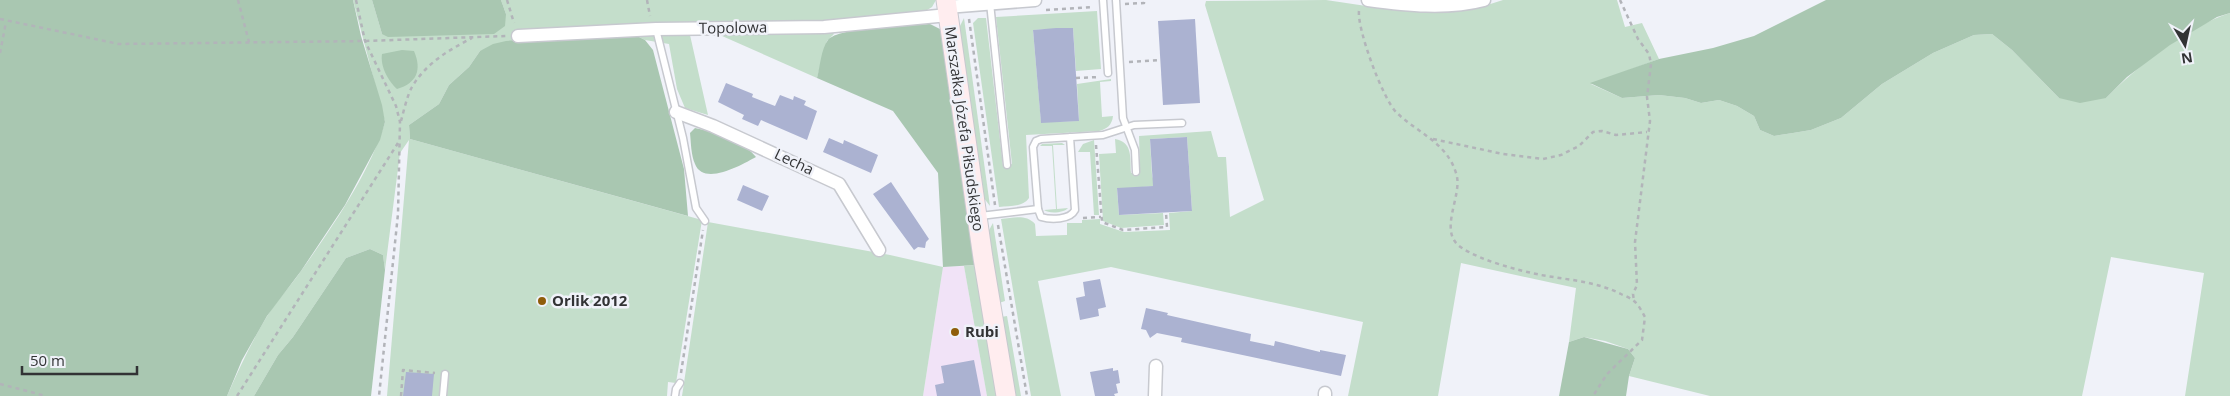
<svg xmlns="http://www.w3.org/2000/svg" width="2230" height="396" viewBox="0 0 2230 396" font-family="'Open Sans',sans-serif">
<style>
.education{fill:#f1e3f7}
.green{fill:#c4decb}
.forest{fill:#a9c7b1}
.building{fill:#abb2d1}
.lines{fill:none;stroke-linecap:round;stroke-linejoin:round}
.lane-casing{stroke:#c7c9cf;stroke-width:9}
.street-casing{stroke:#c7c9cf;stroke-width:15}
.secondary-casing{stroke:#c7c9cf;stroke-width:21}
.path{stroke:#b2b4b9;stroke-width:2.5;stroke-dasharray:4 4;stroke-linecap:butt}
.lane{stroke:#fff;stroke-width:6}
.street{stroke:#fff;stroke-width:12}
.secondary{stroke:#ffedef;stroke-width:19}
.poi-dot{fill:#8f5d0a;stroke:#f0f2f9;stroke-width:2}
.labels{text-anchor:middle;stroke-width:5;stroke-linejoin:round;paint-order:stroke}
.street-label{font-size:15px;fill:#323335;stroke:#f0f2f9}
.poi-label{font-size:15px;font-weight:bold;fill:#323335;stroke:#f0f2f9;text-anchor:start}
</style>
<rect width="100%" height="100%" fill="#f0f2f9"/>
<path class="education" d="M964 266 987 396H923L943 267Z"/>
<g class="green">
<path d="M353 0H372L382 34 506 14 501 0H936L932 7 924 12 825 23 834 34 827 41 817 78 713 32 690 35 708 115 685 108 677 89 669 44 645 40 631 33 480 51 469 67 449 85 439 104 409 125 410 139 702 220 676 383 668 382 667 396H387L409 140 400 153 385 270 383 255 370 249 346 258 293 337 278 355 254 396H227C239 369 251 343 266 318 276 301 290 287 301 271 331 229 370 173 385 122Z"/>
<path d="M1326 0 1393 10 1441 12 1481 7 1503 0H1617L1625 27 1642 23 1659 59 1591 84 1622 98 1659 95 1685 98 1701 103 1719 100 1737 106 1754 116 1760 130 1774 136 1793 133 1811 130 1841 118 1882 84 1933 53 1974 35 1992 34 2012 50 2059 98H2106C2139 65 2185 28 2230 13V396H2185L2204 273 2111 257 2082 396H1710L1629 376 1635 358 1628 349 1605 341 1584 337 1569 342 1576 288 1461 263 1438 396H1348L1363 322 1111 267 1038 281 1061 396H1031L1001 219C1013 218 1026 214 1035 224L1036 236 1067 235V223H1082V220L1100 219V224L1124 232 1170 230 1169 213 1192 211 1187 137 1150 139 1152 175 1155 186 1117 189 1119 215 1163 213 1164 225 1121 228 1103 221 1099 154 1116 153 1115 139C1133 142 1130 158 1131 173L1140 172 1139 136 1211 131 1218 157H1226L1230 217 1264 200 1205 5 1206 1Z"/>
<path d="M1097 11 1101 69 1076 71 1073 28 1033 30 1041 122 1079 121 1077 84 1111 79V81L1100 82 1102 117 1113 116C1112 125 1107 129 1099 131L1026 135 1029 198C1023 207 1010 206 999 207L973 23 978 18H986L1003 166 1012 164 996 17Z"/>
<path d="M964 18 990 206 983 197 959 36 960 26Z"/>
<path d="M1094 140 1099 215H1094L1090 152H1078L1083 144Z"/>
<path d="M1062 143 1065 145H1053L1057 209 1068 208C1064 213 1049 214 1044 210L1056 209 1052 146H1040L1042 144Z"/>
<path d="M708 222 890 255 943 267 923 396H682Z"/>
<path d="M993 223 1005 301 999 303 988 232Z"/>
<path d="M976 265 998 396H987L964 266Z"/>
<path d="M1007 316 1021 396H1015L1001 317Z"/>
</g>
<g class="forest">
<path d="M0 0H353L361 36 382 105 385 122 380 140 345 205 301 271 267 316 242 360 227 396H0Z"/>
<path d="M372 0H501L506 14 505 26 494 34 388 37 382 34Z"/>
<path d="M1826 0H2230V13L2217 17 2170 45 2127 77 2106 98 2080 103 2059 98 2012 50 1992 34 1974 35 1933 53 1882 84 1841 118 1811 130 1793 133 1774 136 1760 130 1754 116 1737 106 1719 100 1701 103 1685 98 1659 95 1622 98 1590 83 1659 59 1713 48 1754 36Z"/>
<path d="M930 24 940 29 944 39 976 265 943 267 938 173 893 111 817 78C820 67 821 49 828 40 838 27 911 25 930 24Z"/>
<path d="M631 33 645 40 653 50 684 169 688 216 410 139 409 125 439 104 449 85 469 67 480 51 493 44 506 41Z"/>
<path d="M402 50 414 51C422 70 417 83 397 89 388 81 380 66 382 54Z"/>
<path d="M695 128C711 131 746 143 756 157 743 164 704 187 695 164 691 155 691 143 690 133Z"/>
<path d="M370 249 383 255 385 270 371 396H254L278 355 293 337 346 258Z"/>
<path d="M1584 337 1628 349 1635 358 1629 376 1626 396H1559L1569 342Z"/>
</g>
<g class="building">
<path d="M1195 19 1200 103 1163 105 1158 21Z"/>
<path d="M1056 28H1073L1079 121 1041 123 1033 30Z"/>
<path d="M726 83 753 94 752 97 775 106 780 95 793 100 794 96 806 101 804 105 817 111 807 140 761 120 758 126 742 119 744 115 718 102Z"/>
<path d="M1187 137 1192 211 1119 215 1117 188 1153 186 1150 139Z"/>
<path d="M829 138 843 144 844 140 878 155 871 173 823 152Z"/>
<path d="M891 182 929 239 926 242 925 248 918 247 914 250 873 194Z"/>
<path d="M743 185 769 196 762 211 737 200Z"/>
<path d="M1100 279 1106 307 1098 309 1099 316 1080 320 1076 298 1085 296 1083 282Z"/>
<path d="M1146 308 1168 313 1167 315 1251 334 1250 341 1274 346 1275 341 1320 352V350L1346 355 1341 376 1181 342 1182 338 1157 333 1150 338 1146 330 1141 329Z"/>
<path d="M974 360 981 396H937L935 385 944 383 941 366Z"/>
<path d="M1113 368V371L1118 370 1120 383 1116 384 1118 393 1114 394 1115 396H1095L1090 372Z"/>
<path d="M406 372 434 374 432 396H403Z"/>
</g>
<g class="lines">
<defs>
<g id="lane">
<path d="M1103 0 1108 73"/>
<path d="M1116 0 1123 118 1135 150 1136 172"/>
<path d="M990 3 1007 165"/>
<path d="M656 29 683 138 696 208 705 221"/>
<path d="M1070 137 1075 210C1070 220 1051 220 1041 217L1038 209 1033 147 1036 141 1041 139 1103 135 1134 125 1182 123"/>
<path d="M980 216 1038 209"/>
<path d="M443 396 445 374"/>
<path d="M675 396 676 389 680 383"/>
</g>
<g id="street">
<path d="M1368 0C1406 5 1446 10 1484 0"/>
<path d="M947 7 1035 0"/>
<path d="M518 36 656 29 824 27 948 15"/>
<path d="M676 112 713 126 839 184 879 250"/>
<path d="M1155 396 1156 366"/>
<path d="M1325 396V393"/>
</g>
<path id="secondary" d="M946 0 983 258 1006 396"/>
</defs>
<use href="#lane" class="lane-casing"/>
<use href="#street" class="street-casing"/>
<use href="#secondary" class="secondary-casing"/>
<g class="path">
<path d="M238 0 249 42"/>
<path d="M356 0 365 41 396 106 400 122 398 214 379 396"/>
<path d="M507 0 514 23"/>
<path d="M647 0 650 16"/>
<path d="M1620 0 1638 39 1649 54 1651 64 1647 97 1650 121 1635 242 1637 285 1633 294 1634 301"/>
<path d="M1125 4 1144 3V0"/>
<path d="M1046 10 1093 7"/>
<path d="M1359 11C1357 29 1383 100 1397 113 1418 133 1447 143 1456 173 1464 195 1436 232 1462 248 1482 261 1517 270 1541 275 1568 280 1595 281 1621 294 1625 296 1631 298 1634 301 1639 305 1642 312 1645 317L1642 340 1607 374 1593 396"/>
<path d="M0 19 119 44 365 41 506 36"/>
<path d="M969 19 995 205"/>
<path d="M0 53 6 22"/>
<path d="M1129 62 1160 60"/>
<path d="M1076 78 1099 77"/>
<path d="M401 121C404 110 407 96 412 87 426 63 449 50 472 38"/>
<path d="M1433 139 1503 154 1543 159 1561 155 1579 146 1593 132 1602 131 1616 135 1647 132"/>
<path d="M1096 145 1102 222 1123 230 1167 227 1166 213"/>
<path d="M1083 218 1101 217"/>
<path d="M998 225 1027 396"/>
<path d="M681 373 703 230"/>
<path d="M0 384 46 396"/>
<path d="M237 396 398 143"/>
<path d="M401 396 403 370 435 373"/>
</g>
<use href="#lane" class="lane"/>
<use href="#street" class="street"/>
<use href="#secondary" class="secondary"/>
</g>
<g class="poi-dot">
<circle cx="542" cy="301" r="5"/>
<circle cx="955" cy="332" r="5"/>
</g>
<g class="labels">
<g class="street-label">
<text transform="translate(733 28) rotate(-1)" y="5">Topolowa</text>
<text transform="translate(964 129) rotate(82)" y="5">Marszałka Józefa Piłsudskiego</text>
<text transform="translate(794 162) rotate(25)" y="5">Lecha</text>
</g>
<g class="poi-label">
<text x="552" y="306">Orlik 2012</text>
<text x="965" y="337">Rubi</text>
</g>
</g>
<g transform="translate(2185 45) rotate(171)" stroke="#f0f2f9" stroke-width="4" paint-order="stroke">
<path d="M0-4L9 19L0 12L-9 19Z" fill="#323335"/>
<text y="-8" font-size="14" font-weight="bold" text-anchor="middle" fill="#323335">N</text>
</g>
<path d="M22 366v8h115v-8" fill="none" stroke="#323335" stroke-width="2.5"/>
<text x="30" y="366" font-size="15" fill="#323335" stroke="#f0f2f9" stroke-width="4" paint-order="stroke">50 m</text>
</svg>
